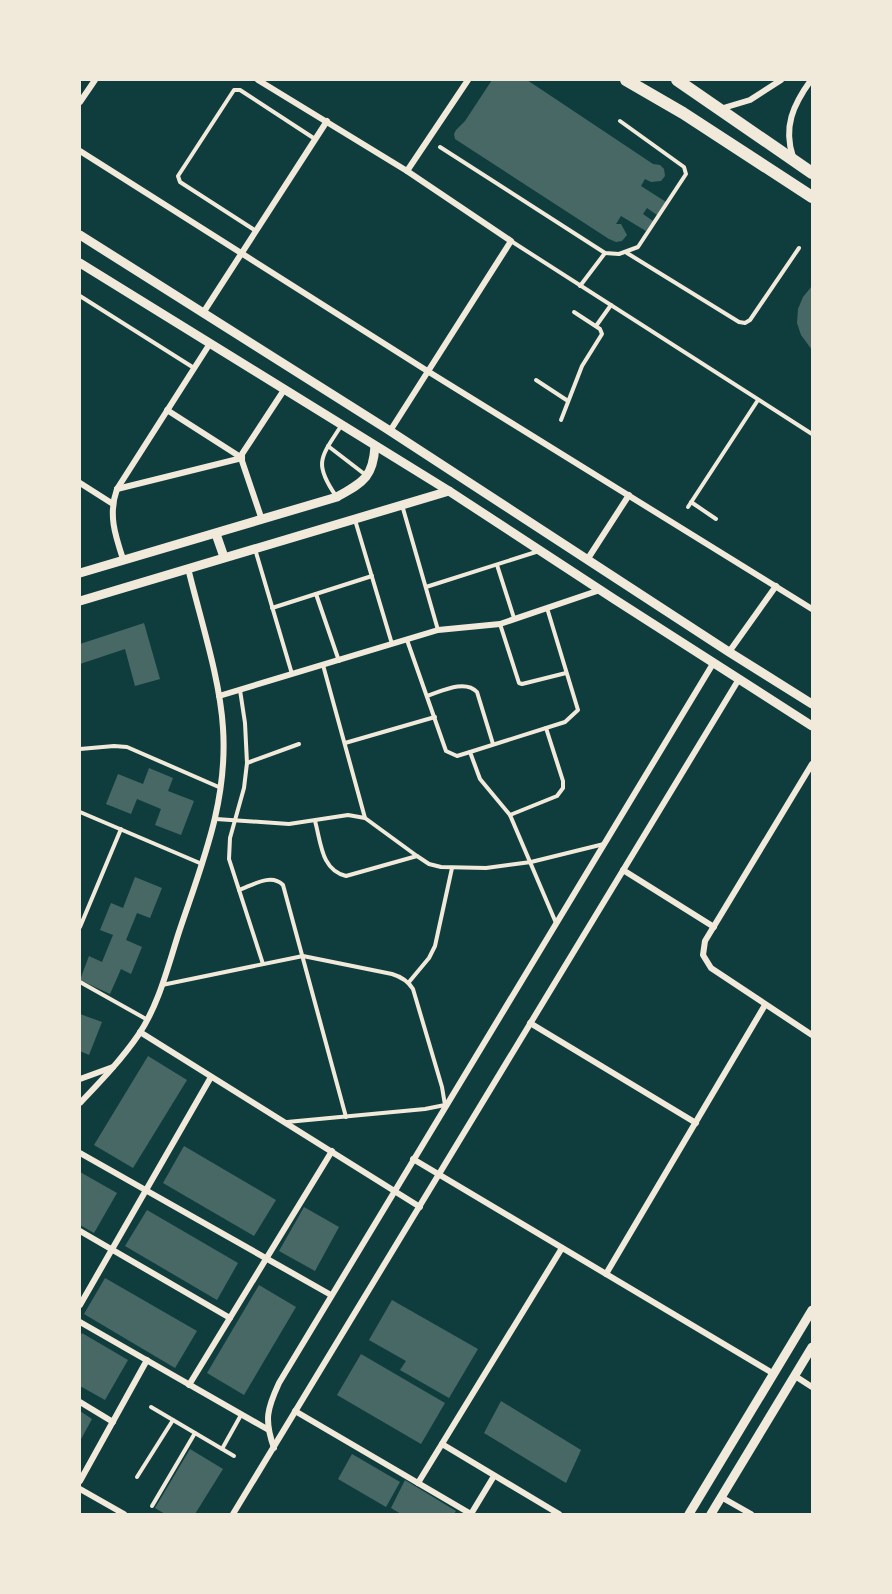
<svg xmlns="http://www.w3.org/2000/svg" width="892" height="1594" viewBox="0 0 892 1594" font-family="'Fira Sans',sans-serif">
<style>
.building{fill:#486865}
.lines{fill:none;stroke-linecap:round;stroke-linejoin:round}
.service{stroke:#f1e9da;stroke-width:4}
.minor{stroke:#f1e9da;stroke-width:6}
.tertiary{stroke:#f1e9da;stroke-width:9}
.trunk{stroke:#f1e9da;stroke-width:12}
</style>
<rect width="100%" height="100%" fill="#0f3d3e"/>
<g class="building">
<path d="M492 80H527L653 164 660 165 664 169 665 176 661 181 651 182 645 179 641 186 666 202 657 215 647 208 643 214 653 221 646 231 621 216 616 224H621L627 235 622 241 616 242 609 239 455 139 454 134 456 130 465 121Z"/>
<path d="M812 286V350L801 335 797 323 798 309 803 297Z"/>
<path d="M144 623 160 679 135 686 125 649 80 664V644Z"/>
<path d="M149 768 173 778 168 791 194 801 181 835 155 825 161 809 137 799 131 814 106 804 118 774 143 784Z"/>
<path d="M135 877 162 888 150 918 137 913 126 940 142 947 131 974 121 969 110 994 80 980 89 956 102 962 113 935 100 930 111 903 123 908Z"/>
<path d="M80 1014 102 1022 89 1055 80 1051Z"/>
<path d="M148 1056 187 1080 133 1168 94 1145Z"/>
<path d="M184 1146 276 1200 254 1236 163 1183Z"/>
<path d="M80 1172 117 1193 94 1233 80 1225Z"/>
<path d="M304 1207 339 1227 315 1271 279 1251Z"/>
<path d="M147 1210 238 1263 217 1300 125 1246Z"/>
<path d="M105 1278 197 1331 175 1368 84 1314Z"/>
<path d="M259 1285 296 1307 244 1395 207 1373Z"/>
<path d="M392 1300 478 1349 449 1398 400 1370 406 1361 369 1340Z"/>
<path d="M82 1333 128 1360 105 1400 80 1386V1337Z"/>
<path d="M361 1354 445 1403 421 1444 337 1395Z"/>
<path d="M501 1401 581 1450 566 1483 484 1433Z"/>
<path d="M80 1411 92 1419 80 1441Z"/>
<path d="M190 1449 223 1469 195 1514H165L155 1508Z"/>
<path d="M352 1454 400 1482 386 1507 338 1479Z"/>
<path d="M405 1480 456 1511 454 1514H401L391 1508Z"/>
</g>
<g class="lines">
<g class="service">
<path d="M440 147 605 253 619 254 638 247 686 174 684 167 620 121"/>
<path d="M256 231 180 182 178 176 234 90H240L315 139"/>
<path d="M511 241 812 434"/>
<path d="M627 253 739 322 745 323 750 320 799 248"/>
<path d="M580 286 605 253"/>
<path d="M80 296 194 368"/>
<path d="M596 326 611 305"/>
<path d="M536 380 568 401"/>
<path d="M561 420 582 366 602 334 600 329 574 312"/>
<path d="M328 446 367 476"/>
<path d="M336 496C313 463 321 457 341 426"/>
<path d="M691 502 716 519"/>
<path d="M402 505 438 630"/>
<path d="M688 507 758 400"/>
<path d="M355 520 392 644"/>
<path d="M255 549 292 674"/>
<path d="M497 565 514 618"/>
<path d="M426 587 539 551"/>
<path d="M316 594 339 661"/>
<path d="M272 608 372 576"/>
<path d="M547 608 578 710 565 722 470 752 480 779 510 815 556 923"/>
<path d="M500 624 519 683 522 684 566 673"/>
<path d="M407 640 446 751 457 756 470 752"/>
<path d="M323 665 365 818"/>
<path d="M240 690 245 723 247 763 244 788 230 838 229 859 263 964"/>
<path d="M427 696C442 691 465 679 477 692L493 744"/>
<path d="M345 743 435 717"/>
<path d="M80 749 114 746 127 747 221 788"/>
<path d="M247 763 299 744"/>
<path d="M80 812 202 864"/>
<path d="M510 815 557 796 563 788V781L546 728"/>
<path d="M216 819 289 824 348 815 365 818 417 856 429 864 441 867 486 868 531 862 604 844"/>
<path d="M315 821C321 842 321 870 346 876L417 856"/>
<path d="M239 890C253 885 271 873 283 885L346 1117"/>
<path d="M80 927 121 829"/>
<path d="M80 982 146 1019"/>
<path d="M409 982 429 958 435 946 452 868"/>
<path d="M162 985 303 956 392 974C402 977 408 981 413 989L442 1087 445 1105 425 1109 287 1122"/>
<path d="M151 1407 234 1456"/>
<path d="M222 1449 241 1415"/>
<path d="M137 1477 173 1420"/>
<path d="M152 1506 195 1433"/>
</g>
<g class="minor">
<path d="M258 80 407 171 511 241 390 431"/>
<path d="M80 102 95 80"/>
<path d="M720 109 750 100 781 80"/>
<path d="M80 151 429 372 812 609"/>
<path d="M793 157C783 127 793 105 811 80"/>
<path d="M407 171 468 80"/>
<path d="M203 313 327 121"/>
<path d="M167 410 242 458"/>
<path d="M80 483 113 504"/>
<path d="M117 489 242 458"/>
<path d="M262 520 242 461V454L284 390"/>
<path d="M123 559C115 535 108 514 117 489L209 345"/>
<path d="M587 560 629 495"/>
<path d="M729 652 776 586"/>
<path d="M219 696 438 630 500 624 600 590"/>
<path d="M812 764 705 941 703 955 711 968 812 1035"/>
<path d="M623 870 714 927"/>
<path d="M530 1023 696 1123"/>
<path d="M140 1032 420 1207"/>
<path d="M80 1079 113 1067"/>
<path d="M80 1103C101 1081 122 1059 139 1034 159 1004 168 966 179 932 202 863 228 802 223 728 220 678 200 618 188 568"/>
<path d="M80 1153 331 1295"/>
<path d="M413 1159 774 1374"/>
<path d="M80 1231 230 1318"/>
<path d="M606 1274 765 1005"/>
<path d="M80 1305 211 1077"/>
<path d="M80 1322 267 1429"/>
<path d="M795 1376 812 1387"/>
<path d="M189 1385 332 1151"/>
<path d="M80 1402 113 1422"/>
<path d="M295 1411 471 1514"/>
<path d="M442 1444 559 1514"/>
<path d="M274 1448C264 1420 267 1409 279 1383L714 662"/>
<path d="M80 1481 147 1360"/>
<path d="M418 1483 562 1248"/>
<path d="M80 1489 124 1514"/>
<path d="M721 1497 751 1514"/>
<path d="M233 1514 739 679"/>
<path d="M471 1514 494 1476"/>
</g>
<g class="tertiary">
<path d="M80 235 387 429 729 652 812 704"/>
<path d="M80 263 449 491 614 599 812 726"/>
<path d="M216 534 224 557"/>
<path d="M80 573 337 497C363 482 373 478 375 446"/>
<path d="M80 601 449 491"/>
<path d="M689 1514 812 1310"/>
<path d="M711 1514 812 1347"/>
</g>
<g class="trunk">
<path d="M626 80 683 113 812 197"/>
<path d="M677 80 812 173"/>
</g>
</g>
<rect width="892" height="1594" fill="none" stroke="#f1e9da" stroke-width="162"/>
</svg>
